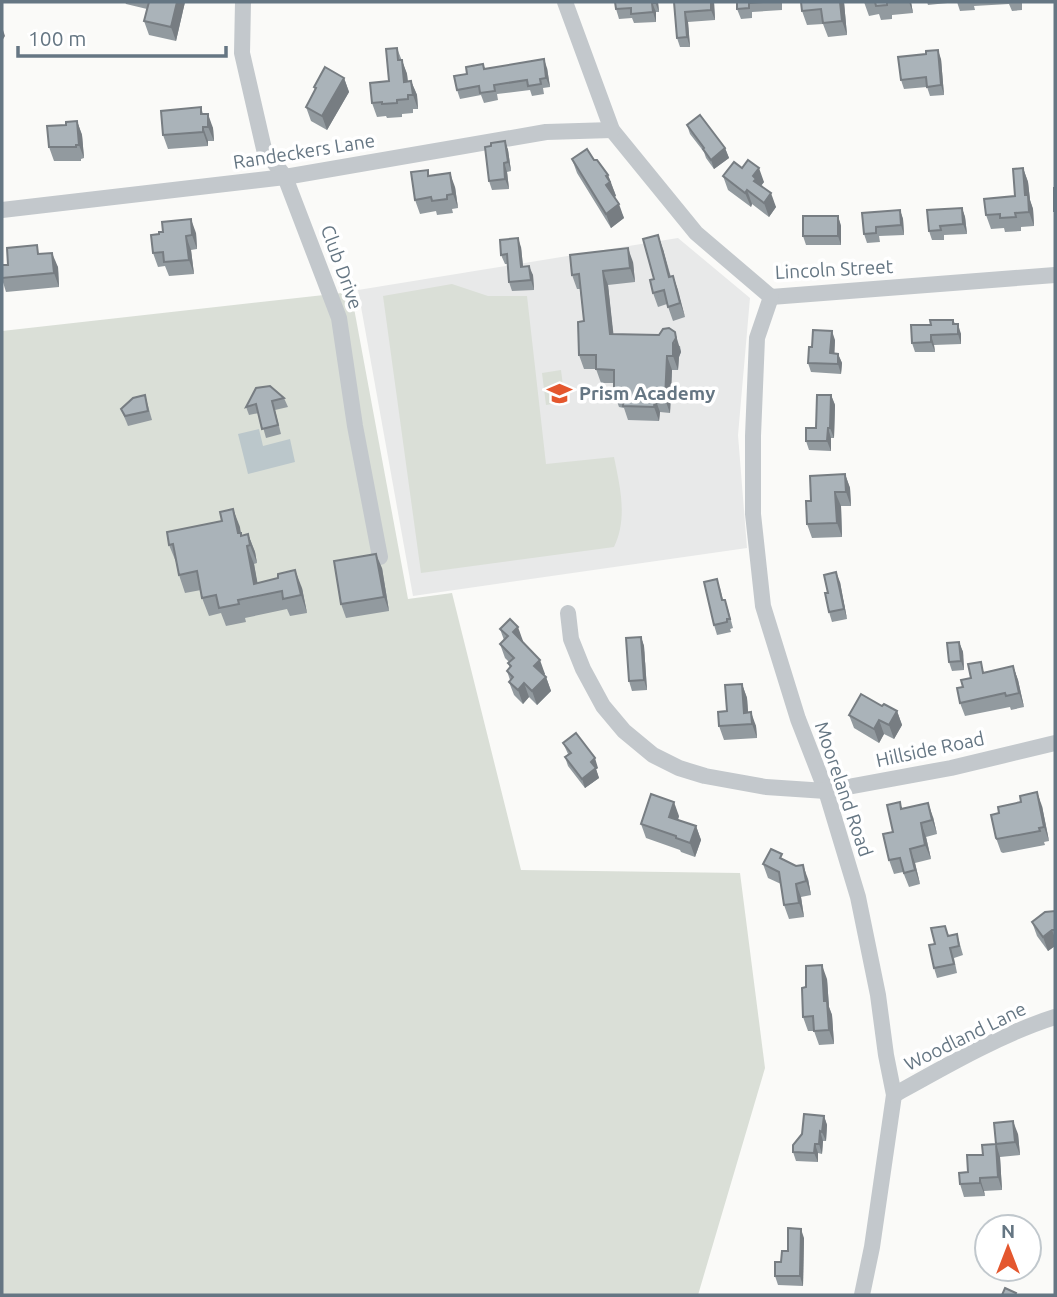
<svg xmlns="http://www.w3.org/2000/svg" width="1057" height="1297" viewBox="0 0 1057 1297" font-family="Ubuntu,sans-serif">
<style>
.built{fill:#e8e9e9}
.green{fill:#dadfd7}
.water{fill:#bbc7cb}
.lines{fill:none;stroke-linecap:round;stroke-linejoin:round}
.street{stroke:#c3c8cc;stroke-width:16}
.wall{fill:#929a9f}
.shaded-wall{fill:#777d82}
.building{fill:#aab3b9;stroke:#777d82;stroke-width:2}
.labels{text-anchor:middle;stroke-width:7;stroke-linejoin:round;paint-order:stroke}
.street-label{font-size:19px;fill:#657683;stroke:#fff}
.poi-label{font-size:19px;font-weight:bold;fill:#657683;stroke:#fff;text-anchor:start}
</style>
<rect width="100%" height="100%" fill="#fafaf8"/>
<path class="built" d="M678 238 750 298 738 435 747 548 413 596 358 290Z"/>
<g class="green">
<path d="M452 284 488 296H527L546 464 614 457C620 487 628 518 614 547L421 573 383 296Z"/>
<path d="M351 292 408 599 452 593 521 870 740 873 765 1068 698 1295H2V331Z"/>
<path d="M561 370 565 402 546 405 542 373Z"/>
</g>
<path class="water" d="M259 429 263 446 290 439 295 462 248 474 238 434Z"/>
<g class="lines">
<g class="street">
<path d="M243 2 242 53 264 149 285 177 339 318 355 426 380 557"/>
<path d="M565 2 612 130 696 233 771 297 1055 275"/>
<path d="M2 210 285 177 546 132 612 130"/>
<path d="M771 297 757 338 753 436V514L763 606 798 719 826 791 858 897 878 995 886 1055 894 1095 872 1247 862 1295"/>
<path d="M568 613 571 639 583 669 603 706 624 731 653 755 679 768 705 776 766 787 826 791 951 768 1055 743"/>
<path d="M894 1095C944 1067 1001 1034 1055 1017"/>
</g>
</g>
<g class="wall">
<path d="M125 2H185L176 41 149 35 144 21 147 9 126 4Z"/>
<path d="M615 2H658L659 12H656V22L634 23 632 18 619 19 616 9Z"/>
<path d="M674 2H714L715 20 688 22 690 47H680L677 38Z"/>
<path d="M737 2H782V10L752 12V18L741 19 737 9Z"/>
<path d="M844 2 847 35 828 37 823 24 807 25 802 11Z"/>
<path d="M864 2H911L913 13 892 15V19L881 20 879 14 869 16Z"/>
<path d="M927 2H1030H1022V10L1012 11 1009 4 974 6 975 10 960 11 957 2 928 5Z"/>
<path d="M397 48 407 74 408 82 411 81 417 95 418 109H413V113L402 114V117L387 118 386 116 377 117 372 103 389 81Z"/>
<path d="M941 59 944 95 930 96 927 87 904 89 901 80Z"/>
<path d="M483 64 485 69 547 68 550 87 543 88 544 94 532 96 530 90 497 94 498 100 484 103 481 95 460 99 457 90 467 74Z"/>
<path d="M344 78 349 92 327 130 311 121 306 107 315 90 314 87Z"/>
<path d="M201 107 203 114 213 128 214 141H208V146L168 149 163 135Z"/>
<path d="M77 121 82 135 84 158 81 159V161H54L49 147 66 125Z"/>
<path d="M687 125 725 148 729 158 714 169 706 158 704 152 690 134Z"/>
<path d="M505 141 508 150 511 171 507 172 509 189 492 190 489 181 491 146Z"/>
<path d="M572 159 594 160 608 175 616 196 614 197 624 218 611 228 577 173Z"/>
<path d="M742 168 764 182 761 186 776 207 769 217 752 204 751 207 728 190 723 176Z"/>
<path d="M1023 168 1028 182 1030 200 1033 209 1034 226 1021 227V231L1005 232 1004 228 991 229 986 215 1015 196Z"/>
<path d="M430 176 455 187 458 208 452 209 453 213 437 215 436 211 420 214 415 200Z"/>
<path d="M962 208 965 217 967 234 944 235V240H932L929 231Z"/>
<path d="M900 210 903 219 904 235 879 236 880 242 867 243 864 234Z"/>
<path d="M838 216 841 226V245H806L803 236Z"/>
<path d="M196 233 197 249 191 250 194 274 169 276 165 266 158 267 153 253 151 235Z"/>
<path d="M521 247 523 266 533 275 534 290 512 291 509 282 508 264H505L501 255Z"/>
<path d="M663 249 671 277 673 276 685 317 673 321 667 304 658 307 653 293 654 279Z"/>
<path d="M40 254 58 267 59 287 6 292 2 279V265H8Z"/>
<path d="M633 262 635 282 608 285 613 334 680 346 681 352 679 357 678 370H672L670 413 660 412 659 421 628 420 624 408 619 407 614 393V383H601L596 369H584L579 355 584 321 580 289H577L572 275Z"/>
<path d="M953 320 961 334V344L934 345 935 352H915L912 343 931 325Z"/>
<path d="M835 340 834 354H838L842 363 841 374 811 372 808 363 812 347Z"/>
<path d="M145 395 152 420 128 426 121 409Z"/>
<path d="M831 395 835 405 834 438H831V451L809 450 806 441 816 428Z"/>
<path d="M284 398 288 407 275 410 281 434 266 438 259 413 249 415 246 407Z"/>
<path d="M845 474 850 488 851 506H841L842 537 812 538 807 524 811 501Z"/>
<path d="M233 509 242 536 248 534 255 552 257 563 254 564 257 583 302 588 307 613 290 616 287 609 245 618 246 622 226 626 221 613 209 616 202 598 201 590 185 593 179 575 176 562 169 545 222 521Z"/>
<path d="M382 568 389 611 346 618 341 604Z"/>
<path d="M840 582 847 619 832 622 829 612 828 593Z"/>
<path d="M720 588 723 600H725L728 609 733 628 730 629 731 632 717 635 714 625Z"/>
<path d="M500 629 523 641 522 642 545 674 544 675 546 677 551 691 537 705 529 697 523 704 514 695 509 682 510 680 507 671 510 668 508 663 509 662 505 658 500 644 504 640Z"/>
<path d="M641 637 644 646 647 690 632 691 629 681Z"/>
<path d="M959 642 963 652 964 670 952 671 949 662Z"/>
<path d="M1013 666 1018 680 1024 707 1011 710 1010 707 965 716 960 703 963 687 971 678 985 672Z"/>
<path d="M742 684 747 698 748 713 756 726 757 738 724 740 719 726Z"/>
<path d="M882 706 897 711 902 725 894 739 884 734 879 743 854 728 849 715Z"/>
<path d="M563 743 598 768 596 769 599 778 585 788 568 766 565 757 568 754Z"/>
<path d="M900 802 902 809 933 817 937 834 926 837 931 859 915 863 920 884 909 887 903 872 894 874 889 860Z"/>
<path d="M1042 806 1049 841 1044 842 1045 845 1003 853 1001 852 996 838Z"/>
<path d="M679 816 678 820 696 826 701 840 695 857 681 852 680 850 646 838 641 824Z"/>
<path d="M784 859 808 879 811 895 801 897 804 917 789 919 784 905 781 884 768 878 763 864Z"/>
<path d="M1055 911V946L1048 951 1037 936 1032 922Z"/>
<path d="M957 934 963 955 954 958 957 973 937 978 934 968 935 944 949 936Z"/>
<path d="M827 979 829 1007 832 1015 834 1044 819 1045 814 1031H808L803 1017 806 987Z"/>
<path d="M824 1116 827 1125 826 1141H823L822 1154 818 1153V1162L796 1161 793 1152Z"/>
<path d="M1018 1134 1020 1155 1000 1157 1002 1190 984 1191 985 1196 964 1197 960 1184 983 1155 996 1144Z"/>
<path d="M804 1238 803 1286 778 1285 775 1276 788 1251Z"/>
</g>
<g class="shaded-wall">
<path d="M177 2H185L176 41 171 27Z"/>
<path d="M655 2H658L659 12Z"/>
<path d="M711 2H714L715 20 711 10Z"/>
<path d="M840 2H844L847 35 842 21Z"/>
<path d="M909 2H911L913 13Z"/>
<path d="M652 3 656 12V22L653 12Z"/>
<path d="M685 12 688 22 690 47 687 37Z"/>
<path d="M2 27 5 36 2 41Z"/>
<path d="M938 50 941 59 944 95 941 85Z"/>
<path d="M544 59 547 68 550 87 546 78Z"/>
<path d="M402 60 407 74 409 96 404 82Z"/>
<path d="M344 78 349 92 327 130 322 116Z"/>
<path d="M411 81 417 95 418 109 413 95Z"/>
<path d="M208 114 213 128 214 141 208 127Z"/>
<path d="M77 121 82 135 84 158 79 145Z"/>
<path d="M203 127 208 141V146L203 132Z"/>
<path d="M505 141 508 150 511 171 508 162Z"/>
<path d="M725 148 729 158 714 169 711 160Z"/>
<path d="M504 163 507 172 509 189 505 179Z"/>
<path d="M759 168 764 182 759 188 761 193 753 176Z"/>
<path d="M1023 168 1028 182 1030 200 1033 209 1034 226 1029 212 1025 195Z"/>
<path d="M450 173 455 187 458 208 453 194Z"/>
<path d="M608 175 616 196 611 199 606 185V176Z"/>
<path d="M747 190 752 204 751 207 745 193Z"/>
<path d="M771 193 776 207 769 217 764 203Z"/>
<path d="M619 204 624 218 611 228 606 214Z"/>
<path d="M962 208 965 217 967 234 963 224Z"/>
<path d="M900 210 903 219 904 235 901 225Z"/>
<path d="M838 216 841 226V245L838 236Z"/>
<path d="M191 219 196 233 197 249 192 235Z"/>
<path d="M658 235 663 249 674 291 669 277Z"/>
<path d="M186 236 191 250 194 274 189 260Z"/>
<path d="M518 238 521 247 524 276 521 267Z"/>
<path d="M628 248 633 262 635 282 630 268Z"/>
<path d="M52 253 58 267 59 287 54 273Z"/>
<path d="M529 266 533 275 534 290 531 280Z"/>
<path d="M603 271 608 285 615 348 610 334Z"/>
<path d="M673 276 678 290 685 317 680 303Z"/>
<path d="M958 324 961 334V344L958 334Z"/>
<path d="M832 331 835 340 834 363 830 353Z"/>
<path d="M675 332 681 352 679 357 678 370 673 356Z"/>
<path d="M931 335 934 345 935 352 931 342Z"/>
<path d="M838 354 842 363 841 374 838 364Z"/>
<path d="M667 356 672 370 670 413 665 399Z"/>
<path d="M831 395 835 405 834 438 830 428Z"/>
<path d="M655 398 660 412 659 421 654 407Z"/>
<path d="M828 428 831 438V451L827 441Z"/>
<path d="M845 474 850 488 851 506 846 492Z"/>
<path d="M835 492 841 506 842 537 837 523Z"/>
<path d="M233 509 240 527 241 534 238 533Z"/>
<path d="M248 534 255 552 257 563 250 545Z"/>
<path d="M247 546 254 564 260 596 254 584Z"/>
<path d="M376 554 382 568 389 611 384 597Z"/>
<path d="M295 570 302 588 307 613 301 595Z"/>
<path d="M836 572 840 582 847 619 844 609Z"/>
<path d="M518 627 523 641 518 646 513 632Z"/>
<path d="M641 637 644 646 647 690 644 680Z"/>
<path d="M959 642 963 652 964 670 961 661Z"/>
<path d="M540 660 545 674 539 680 534 666Z"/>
<path d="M1013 666 1018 680 1024 707 1019 693Z"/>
<path d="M546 677 551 691 537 705 532 691Z"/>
<path d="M524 683 529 697 523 704 518 690Z"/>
<path d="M742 684 747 698 749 724 744 713Z"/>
<path d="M897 711 902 725 894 739 889 725Z"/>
<path d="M751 712 756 726 757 738 752 724Z"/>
<path d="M879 720 884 734 879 743 874 729Z"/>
<path d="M595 758 598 768 596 769 599 778 585 788 582 779 591 762Z"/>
<path d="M1037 792 1042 806 1049 841 1044 827Z"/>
<path d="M674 802 679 816 674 831 669 817Z"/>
<path d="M928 803 933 817 937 834 932 820Z"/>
<path d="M921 823 926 837 931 859 925 845Z"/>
<path d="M696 826 701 840 695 857 690 843Z"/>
<path d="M910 849 915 863 920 884 915 870Z"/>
<path d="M803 865 808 879 811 895 806 881Z"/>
<path d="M796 884 801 897 804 917 799 903Z"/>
<path d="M1052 930 1055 938V946L1048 951 1043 937Z"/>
<path d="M822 965 827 979 829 1007 832 1015 834 1044 829 1030 824 1001Z"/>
<path d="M824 1116 827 1125 826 1141 822 1132Z"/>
<path d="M1013 1121 1018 1134 1020 1155 1015 1142Z"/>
<path d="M820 1131 823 1141 822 1154 819 1144Z"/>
<path d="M815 1144 818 1153V1162L814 1153Z"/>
<path d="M996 1144 1000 1157 1002 1190 998 1177Z"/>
<path d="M980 1178 984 1191 985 1196 980 1183Z"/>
<path d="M801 1229 804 1238 803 1286 800 1276Z"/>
</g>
<g class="building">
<path d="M149 2H177L171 27 144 21Z"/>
<path d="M615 2H655V3H652L653 12 631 14V8L616 9Z"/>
<path d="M674 2H711V10L685 12 687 37 677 38Z"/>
<path d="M737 2H763L749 3V8L737 9Z"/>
<path d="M801 2H840L842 21 823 23 821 9 802 11Z"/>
<path d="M875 2H887V5L876 6Z"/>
<path d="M397 48 398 60H402L404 82 411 81 413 95H408V99L397 100V103L382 104V102L372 103 370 83 389 81 386 49Z"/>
<path d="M938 50 941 85 927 87 926 77 901 80 898 57 926 54V51Z"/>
<path d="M544 59 546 78 540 79 541 84 528 86 527 80 494 85 495 91 480 93 479 86 457 90 454 76 467 74 466 67 483 64 484 69Z"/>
<path d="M325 67 344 78 322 116 306 107 316 88 314 87Z"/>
<path d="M201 107V114H208V127H203V132L163 135 161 111Z"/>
<path d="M700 115 725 148 711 160 703 149 704 148 687 125Z"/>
<path d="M77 121 79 145H76V147H49L47 126 66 125V122Z"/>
<path d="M505 141 508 162 504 163 505 179 489 181 485 147 491 146V143Z"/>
<path d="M587 149 594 160H597L608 175 606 176 610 182 606 185 619 204 606 214 572 159Z"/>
<path d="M748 160 759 168 753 176 756 179 754 181 771 193 764 203 747 190 745 193 723 176 734 162 742 168Z"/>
<path d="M1023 168 1025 195H1028L1029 212 1015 213 1016 217 1000 218V214L986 215 984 199 1015 196 1013 169Z"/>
<path d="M428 170V176L450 173 453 194 447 195V199L432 201 431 197 415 200 411 172Z"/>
<rect x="1054" y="188" width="1" height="23"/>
<path d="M962 208 963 224 940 226 941 230 929 231 927 210Z"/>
<path d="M900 210 901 225 876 227V233L864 234 862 213Z"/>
<rect x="803" y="216" width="35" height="20"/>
<path d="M191 219 192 235 186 236 189 260 164 262 163 252 153 253 151 235 159 234V232H163L162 222Z"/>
<path d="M658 235 669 277 673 276 680 303 668 307 664 290 653 293 650 280 654 279 643 239Z"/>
<path d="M518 238 521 267 529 266 531 280 509 282 507 254 501 255 500 240Z"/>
<path d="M37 245 38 254 52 253 54 273 2 278V265H8L7 248Z"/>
<path d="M628 248 630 268 603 271 610 334 659 335 663 329 669 328 675 332 676 338 673 343V356H667L665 399 655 398 654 407 623 406 624 394 614 393V370L596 369V355H579L578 322 584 321 579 274 572 275 570 255Z"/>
<path d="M930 320H953V324H958V334L931 335V342L912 343 911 325H931Z"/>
<path d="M813 330 832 331 830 353 838 354V364L808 363 809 347H812Z"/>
<path d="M270 386 284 398 272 401 278 425 262 429 256 404 246 407 256 388Z"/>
<path d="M145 395 148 411 125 416 121 409 133 398Z"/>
<path d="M817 395H831L830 428H828L827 441H806V428H816Z"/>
<path d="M845 474 846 492H835L837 523 807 524 806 501H811L810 476Z"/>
<path d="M233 509 238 533H241V536L248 534 250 545 247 546 254 584 278 578V574L295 570 301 595 283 599 282 591 238 600 239 604 219 608 216 595 202 598 197 571 179 575 173 544 169 545 167 532 222 521 220 512Z"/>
<path d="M376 554 384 597 341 604 334 561Z"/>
<path d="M836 572 844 609 829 612 825 593H828L824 575Z"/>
<path d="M717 579 722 600H725L730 619H727V622L714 625 704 582Z"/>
<path d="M510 619 518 627 513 632 540 660 534 666 546 677 532 691 524 683 518 690 509 682 513 677 507 671 511 666 508 663 514 658 500 644 508 636 500 629Z"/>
<path d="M641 637 644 680 629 681 626 638Z"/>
<path d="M959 642 961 661 949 662 947 643Z"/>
<path d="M981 662 983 673 1013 666 1019 693 1006 696 1005 693 960 703 957 688 963 687 961 680 971 678 968 664Z"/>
<path d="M742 684 744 713 751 712 752 724 719 726 718 712 727 711 725 685Z"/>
<path d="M861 694 882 706 884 704 897 711 889 725 879 720 874 729 849 715Z"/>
<path d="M576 733 595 758 591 762 596 768 582 779 565 757 571 753 563 743Z"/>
<path d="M1037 792 1044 827 1039 828 1040 831 997 839 996 838 991 815 999 813 998 807 1021 802 1020 796Z"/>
<path d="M651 794 674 802 669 817 696 826 690 843 676 838V836L641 824Z"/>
<path d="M900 802 901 809 928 803 932 820 921 823 925 845 910 849 915 870 904 873 900 858 889 860 883 834 893 832 887 805Z"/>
<path d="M771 849 782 854 780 858 796 866 803 865 806 881 796 884 799 903 784 905 779 872 763 864Z"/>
<path d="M1055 911V930H1052L1043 937 1032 922 1045 912Z"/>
<path d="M945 926 948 936 957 934 959 946 950 948 954 964 934 968 929 945 935 944 931 928Z"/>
<path d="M822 965 824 1001H827L829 1030 814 1031 813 1016 803 1017 802 988 806 987V966Z"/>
<path d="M804 1114 824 1116 822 1132 820 1131 819 1144H815L814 1153 793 1152V1145L802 1134Z"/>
<path d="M1013 1121 1015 1142 996 1144 998 1177 980 1178V1183L960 1184 959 1173 968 1172 967 1155H983L982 1145 996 1144 994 1123Z"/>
<path d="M788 1228 801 1229 800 1276H775V1262H781L782 1251H788Z"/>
<path d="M1005 1288 1016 1293 1015 1295H1002Z"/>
</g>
<defs>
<symbol id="school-bare" viewBox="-9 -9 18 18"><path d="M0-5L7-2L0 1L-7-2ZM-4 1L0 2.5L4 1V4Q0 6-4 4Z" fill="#e4572e" stroke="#fff" stroke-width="2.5" paint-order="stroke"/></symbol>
</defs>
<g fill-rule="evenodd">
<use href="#school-bare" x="542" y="376" width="35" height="35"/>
</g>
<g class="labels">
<g class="street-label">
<text transform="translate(304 151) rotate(-9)" y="7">Randeckers Lane</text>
<text transform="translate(342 267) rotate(70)" y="7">Club Drive</text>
<text transform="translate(834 269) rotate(-3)" y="7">Lincoln Street</text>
<text transform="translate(930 749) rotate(-12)" y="7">Hillside Road</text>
<text transform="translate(844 789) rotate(71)" y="7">Mooreland Road</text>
<text transform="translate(965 1036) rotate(-26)" y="7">Woodland Lane</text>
</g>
<g class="poi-label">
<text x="579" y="400">Prism Academy</text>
</g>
</g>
<rect width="1057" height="1297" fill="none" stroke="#657683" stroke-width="7"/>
<g transform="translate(1008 1248)"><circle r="33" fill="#ffffff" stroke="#c1c8cd" stroke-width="2"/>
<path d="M0-5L12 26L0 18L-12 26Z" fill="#e4572e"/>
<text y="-10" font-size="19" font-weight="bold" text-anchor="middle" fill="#657683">N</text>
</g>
<path d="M18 46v10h208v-10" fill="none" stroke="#657683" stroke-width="3.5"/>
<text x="28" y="46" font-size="21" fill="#657683" stroke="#ffffff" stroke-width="5" paint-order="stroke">100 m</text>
</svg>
